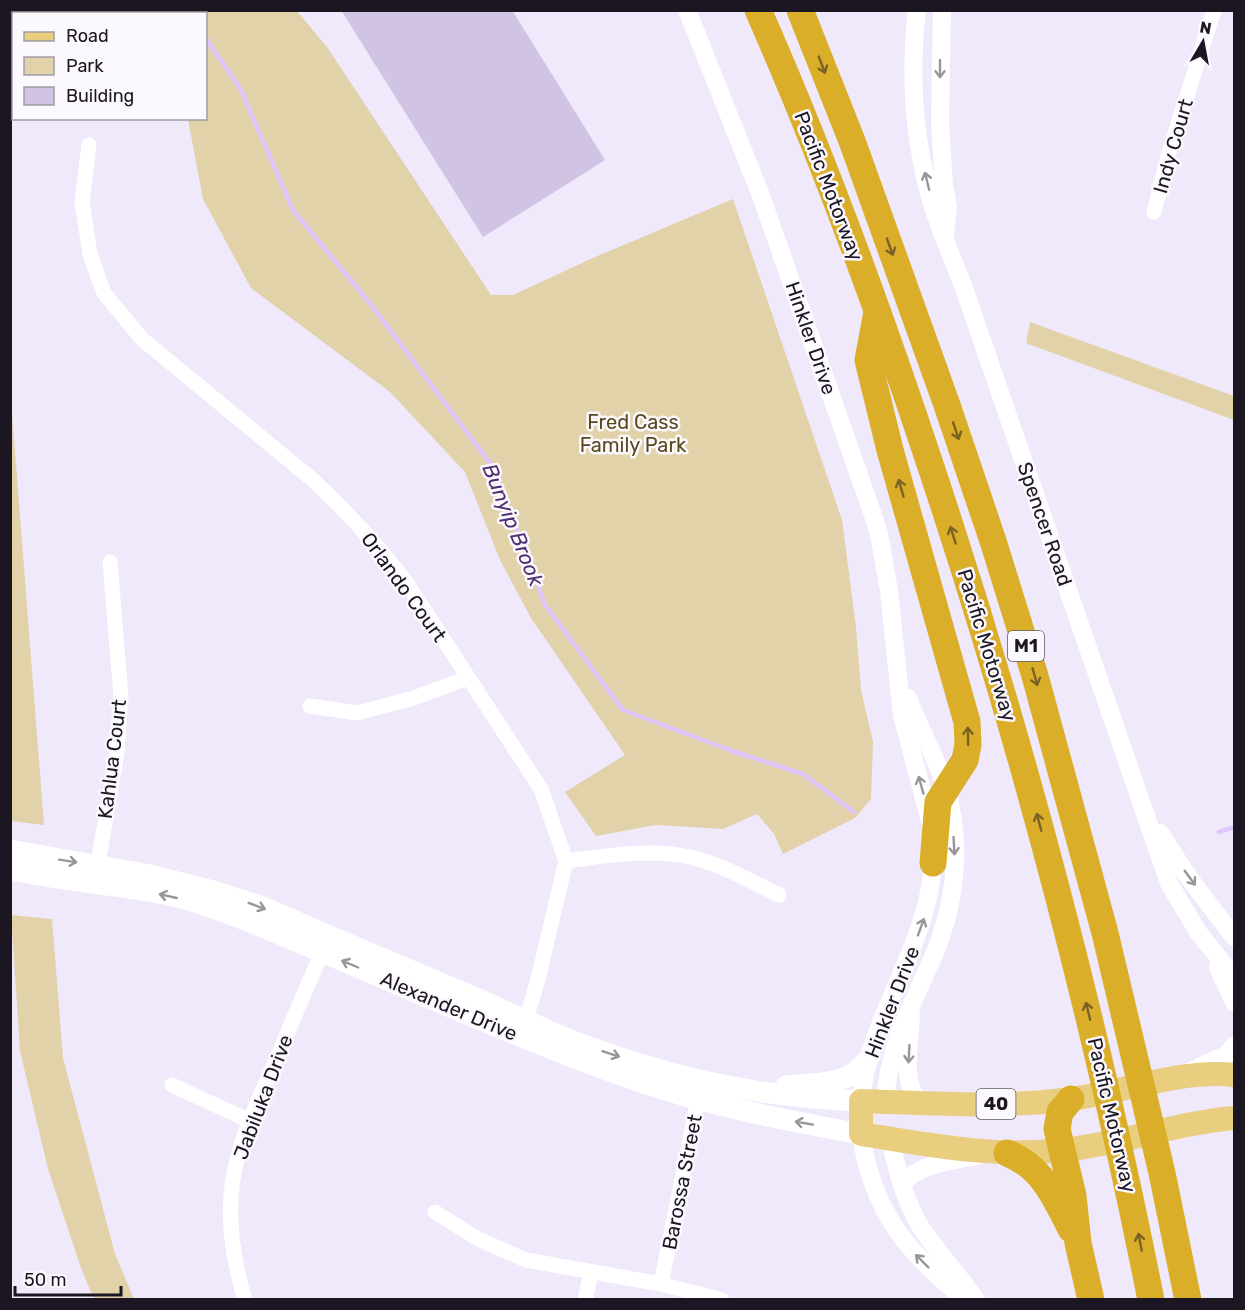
<svg xmlns="http://www.w3.org/2000/svg" width="1245" height="1310" viewBox="0 0 1245 1310" font-family="Rubik,sans-serif">
<style>
.green{fill:#e2d2aa}
.lines{fill:none;stroke-linecap:round;stroke-linejoin:round}
.stream{stroke:#dfc7fe;stroke-width:4.5}
.building{fill:#d0c3e3}
.minor{stroke:#fff;stroke-width:15}
.tertiary{stroke:#fff;stroke-width:18}
.secondary{stroke:#fff;stroke-width:21}
.primary{stroke:#e9ce7f;stroke-width:24}
.motorway{stroke:#daae29;stroke-width:27}
.oneway{stroke:#7a6225}
.oneway2{stroke:#98969b}
.labels{text-anchor:middle;stroke-width:5;stroke-linejoin:round;paint-order:stroke}
.shield{fill:#fbf8fe;stroke:#5e5a63;stroke-width:1.5}
.shield-label{font-size:18px;font-weight:bold;fill:#1b1621}
.street-label{font-size:20px;fill:#1b1621;stroke:#fbf8fe}
.park-label{font-size:20px;fill:#59491c;stroke:#fbf8fe}
.water-label{font-size:21px;font-style:italic;fill:#4f2f70;stroke:#fbf8fe}
</style>
<rect width="100%" height="100%" fill="#f0e8fb"/>
<g class="green">
<path d="M99 11H297L327 47 491 295H513L595 257 733 199 842 520 856 627 861 690 873 742 871 799 855 818 783 854 774 834 757 814 723 829 656 825 596 836 565 792 625 755 531 618 500 560 465 472 390 392 251 288 203 199 188 119 206 118V14H103Z"/>
<path d="M1030 322 1234 396V420L1026 343Z"/>
<path d="M10 399 12 413 44 825 11 821Z"/>
<path d="M11 915 52 919 63 1058 115 1254 134 1299H94L81 1268 48 1169 20 1051Z"/>
</g>
<g class="lines">
<g class="stream">
<path d="M179 10 183 14"/>
<path d="M206 39 240 88 293 210 372 306 493 467 545 605 623 710 735 752 803 774 854 812"/>
<path d="M1219 832 1234 827"/>
</g>
</g>
<path class="building" d="M341 10H512L605 160 483 237Z"/>
<g class="lines">
<g class="minor">
<path d="M89 145 82 202 90 254 104 293 142 339 313 480C347 512 378 545 406 582L541 789 566 861 538 979 530 1007 521 1028"/>
<path d="M1154 212 1168 156 1214 10"/>
<path d="M310 706 357 713 414 698 467 678"/>
<path d="M566 861C604 856 652 848 690 857 721 864 750 881 779 895"/>
<path d="M96 875 117 753 121 696 110 562"/>
<path d="M172 1085 250 1121"/>
<path d="M435 1212 478 1239 526 1260 661 1284 722 1300"/>
<path d="M661 1284 700 1090"/>
<path d="M245 1300C231 1253 224 1204 238 1156 247 1122 263 1090 277 1058 293 1020 308 982 326 945"/>
<path d="M585 1300 591 1273"/>
</g>
<g class="tertiary">
<path d="M687 10 760 193 873 515 879 534 889 591 902 715 930 821"/>
<path d="M917 10C909 78 914 145 934 210 943 237 955 264 965 291L1169 883 1198 932 1234 977"/>
<path d="M942 10 940 121 944 185 948 207 945 234"/>
<path d="M1160 833 1189 878 1234 937"/>
<path d="M1218 968 1234 1002"/>
<path d="M911 1015C910 1039 900 1087 921 1103"/>
<path d="M1189 1072 1226 1055 1234 1046"/>
<path d="M861 1101C868 1013 934 942 933 852"/>
<path d="M885 1102C888 1051 909 1010 930 964 955 909 964 845 945 786 936 756 919 728 908 698"/>
<path d="M861 1134C872 1211 907 1253 966 1300"/>
<path d="M890 1139C897 1169 904 1199 920 1226 937 1252 958 1274 976 1300"/>
<path d="M902 1184C919 1163 954 1161 980 1155"/>
</g>
<g class="secondary">
<path d="M10 850 145 874 213 891 260 906C329 936 399 966 469 995 504 1010 538 1027 573 1041 666 1077 762 1098 861 1101"/>
<path d="M10 869C72 884 138 884 198 903 243 917 285 937 329 955 429 997 529 1043 632 1079 706 1105 784 1120 861 1134"/>
<path d="M786 1086C804 1085 833 1084 849 1076 856 1072 862 1065 868 1060"/>
</g>
<path class="primary" d="M1234 1075C1177 1069 1120 1094 1063 1100 996 1108 928 1103 861 1101V1134C929 1145 994 1158 1063 1150 1121 1144 1176 1123 1234 1118"/>
<g class="motorway">
<path d="M758 10C824 159 880 313 931 467 1022 740 1095 1018 1151 1300"/>
<path d="M800 10 852 141 947 405 993 541 1035 676 1105 933 1162 1173 1188 1300"/>
<path d="M877 312 868 360 890 450 967 722 968 745 965 760 938 802 933 863"/>
<path d="M1071 1099 1060 1112 1057 1129 1073 1196 1078 1243 1091 1300"/>
<path d="M1007 1153C1042 1166 1055 1198 1071 1229"/>
</g>
</g>
<defs><path id="oneway-shaft" d="M-6 0H5M1.5-3L5.5 0L1.5 3" fill="none" stroke-width="1.6" stroke-linecap="round" stroke-linejoin="round" transform="scale(1.5)"/></defs>
<g class="oneway">
<use href="#oneway-shaft" transform="translate(822 65) rotate(69)"/>
<use href="#oneway-shaft" transform="translate(890 247) rotate(70)"/>
<use href="#oneway-shaft" transform="translate(956 431) rotate(71)"/>
<use href="#oneway-shaft" transform="translate(901 488) rotate(-106)"/>
<use href="#oneway-shaft" transform="translate(953 535) rotate(-107)"/>
<use href="#oneway-shaft" transform="translate(1035 677) rotate(74)"/>
<use href="#oneway-shaft" transform="translate(968 736) rotate(-91)"/>
<use href="#oneway-shaft" transform="translate(1039 822) rotate(-105)"/>
<use href="#oneway-shaft" transform="translate(1088 1011) rotate(-104)"/>
<use href="#oneway-shaft" transform="translate(1140 1242) rotate(-101)"/>
</g>
<g class="oneway2">
<use href="#oneway-shaft" transform="translate(940 69) rotate(90)"/>
<use href="#oneway-shaft" transform="translate(927 181) rotate(-104)"/>
<use href="#oneway-shaft" transform="translate(921 785) rotate(-106)"/>
<use href="#oneway-shaft" transform="translate(954 846) rotate(87)"/>
<use href="#oneway-shaft" transform="translate(68 861) rotate(9)"/>
<use href="#oneway-shaft" transform="translate(1190 878) rotate(54)"/>
<use href="#oneway-shaft" transform="translate(168 896) rotate(-167)"/>
<use href="#oneway-shaft" transform="translate(257 906) rotate(20)"/>
<use href="#oneway-shaft" transform="translate(921 927) rotate(-70)"/>
<use href="#oneway-shaft" transform="translate(350 964) rotate(-157)"/>
<use href="#oneway-shaft" transform="translate(611 1054) rotate(18)"/>
<use href="#oneway-shaft" transform="translate(909 1054) rotate(93)"/>
<use href="#oneway-shaft" transform="translate(804 1123) rotate(-170)"/>
<use href="#oneway-shaft" transform="translate(922 1261) rotate(-135)"/>
</g>
<g class="labels">
<g class="shield">
<rect x="1008" y="631" width="36" height="30" rx="4.5"/>
<rect x="976.5" y="1089" width="39" height="30" rx="4.5"/>
</g>
<g class="shield-label">
<text x="1026" y="652">M1</text>
<text x="996" y="1110">40</text>
</g>
<g class="street-label">
<text transform="translate(1173 146) rotate(-74)" y="7">Indy Court</text>
<text transform="translate(829 186) rotate(69)" y="7">Pacific Motorway</text>
<text transform="translate(811 338) rotate(71)" y="7">Hinkler Drive</text>
<text transform="translate(1045 524) rotate(71)" y="7">Spencer Road</text>
<text transform="translate(404 587) rotate(54)" y="7">Orlando Court</text>
<text transform="translate(987 645) rotate(73)" y="7">Pacific Motorway</text>
<text transform="translate(112 759) rotate(-83)" y="7">Kahlua Court</text>
<text transform="translate(892 1002) rotate(-69)" y="7">Hinkler Drive</text>
<text transform="translate(449 1006) rotate(23)" y="7">Alexander Drive</text>
<text transform="translate(263 1097) rotate(-69)" y="7">Jabiluka Drive</text>
<text transform="translate(1112 1115) rotate(77)" y="7">Pacific Motorway</text>
<text transform="translate(682 1182) rotate(-79)" y="7">Barossa Street</text>
</g>
<g class="park-label">
<text x="633" y="429">Fred Cass<tspan x="633" dy="23">Family Park</tspan></text>
</g>
<g class="water-label">
<text transform="translate(513 525) rotate(68)" y="7">Bunyip Brook</text>
</g>
</g>
<rect width="1245" height="1310" fill="none" stroke="#1b1621" stroke-width="24"/>
<rect x="12" y="12" width="195" height="108" fill="#fbf8fe" stroke="#a19ea6" stroke-width="1.5"/>
<rect x="24" y="32" width="30" height="9" fill="#e9ce7f" stroke="#a19ea6" stroke-width="1.5"/>
<text x="66" y="42" font-size="18" fill="#1b1621">Road</text>
<rect x="24" y="57" width="30" height="18" fill="#e2d2aa" stroke="#a19ea6" stroke-width="1.5"/>
<text x="66" y="72" font-size="18" fill="#1b1621">Park</text>
<rect x="24" y="87" width="30" height="18" fill="#d0c3e3" stroke="#a19ea6" stroke-width="1.5"/>
<text x="66" y="102" font-size="18" fill="#1b1621">Building</text>
<g transform="translate(1203 42) rotate(10)" stroke="#fbf8fe" stroke-width="4.5" paint-order="stroke">
<path d="M0-4.5L10 22L0 15L-10 22Z" fill="#1b1621"/>
<text y="-9" font-size="16" font-weight="bold" text-anchor="middle" fill="#1b1621">N</text>
</g>
<path d="M15 1286v9h106v-9" fill="none" stroke="#1b1621" stroke-width="3"/>
<text x="24" y="1286" font-size="18" fill="#1b1621" stroke="#fbf8fe" stroke-width="4.5" paint-order="stroke">50 m</text>
</svg>
